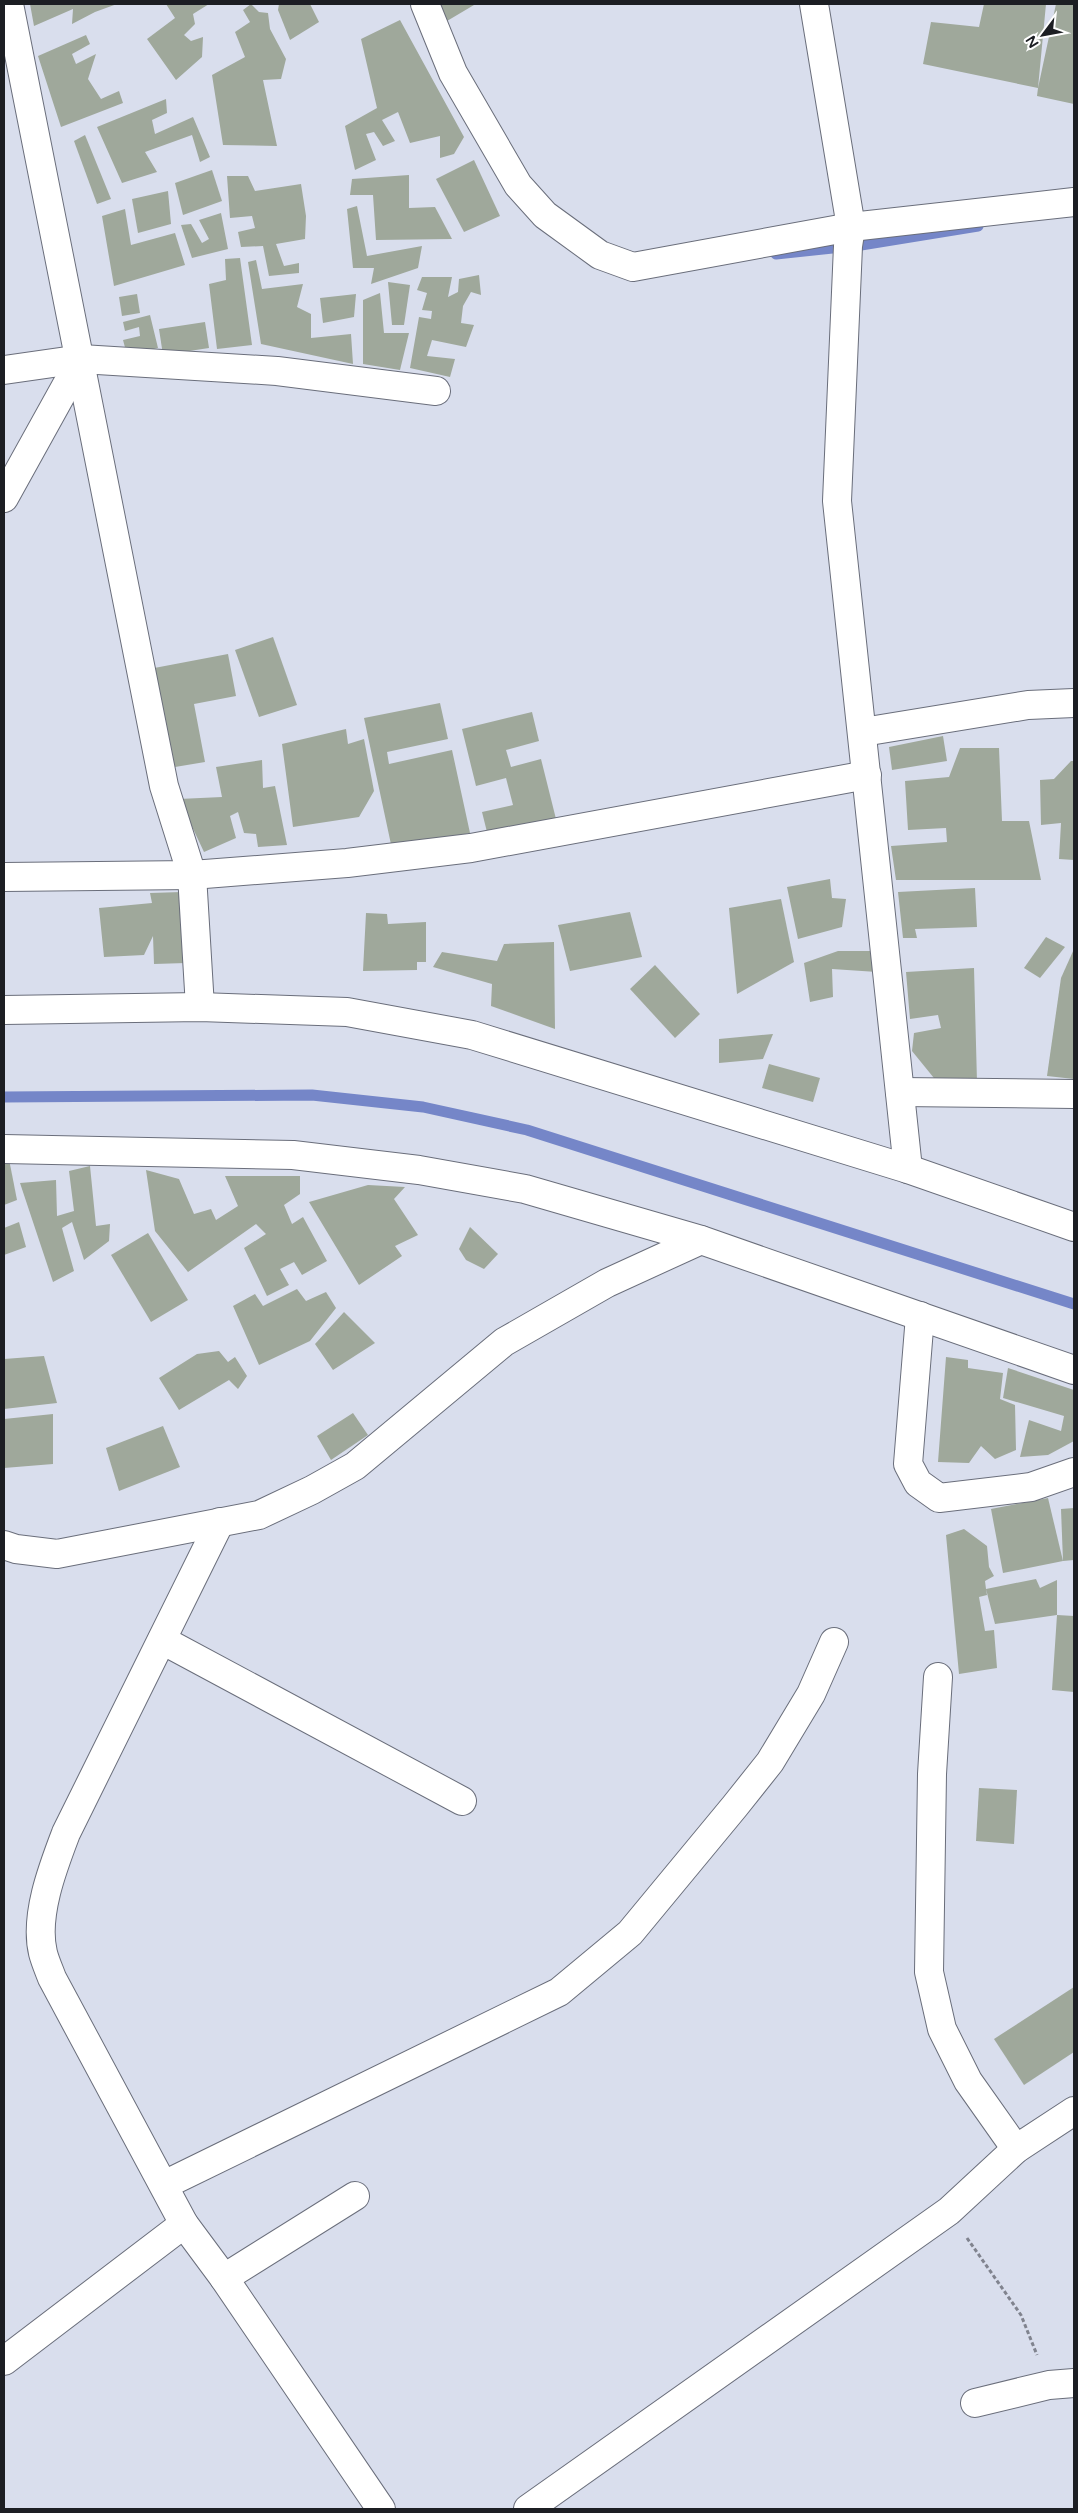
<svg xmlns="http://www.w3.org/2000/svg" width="1078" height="2513" viewBox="0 0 1078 2513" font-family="'Varela Round',sans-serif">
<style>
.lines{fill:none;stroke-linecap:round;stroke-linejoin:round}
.stream{stroke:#7586c8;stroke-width:11}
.building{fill:#9fa89b}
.minor-casing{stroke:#6a6e7b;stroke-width:30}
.path{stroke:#80838e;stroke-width:3;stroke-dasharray:4 2.5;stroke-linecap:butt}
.minor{stroke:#fff;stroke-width:28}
</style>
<rect width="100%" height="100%" fill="#d9deed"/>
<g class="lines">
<g class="stream">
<path d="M776 254 861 245 978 226"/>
<path d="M4 1097 312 1095 423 1107 527 1130 1074 1304"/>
</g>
</g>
<g class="building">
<path d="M30 4H117L95 12 72 24 73 9 34 26Z"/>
<path d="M166 4H209L193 14 195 24 184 35 191 41 203 37 202 57 176 80 147 39 175 18Z"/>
<path d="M251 4 259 12 268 13 270 29 286 59 281 79 263 80 277 146 223 145 212 75 245 57 235 32 250 22 243 10Z"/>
<path d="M279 4H310L319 22 290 40 278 10Z"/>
<path d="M438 4H474V5L447 21Z"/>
<path d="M984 4H1046L1038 88 1056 4H1074V104L1037 96 1038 88 923 64 931 22 979 27Z"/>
<path d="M400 20 464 137 454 154 440 158V136L410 143 398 112 382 120 395 141 383 146 374 132 366 134 376 160 355 170 345 126 377 108 361 39Z"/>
<path d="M86 35 90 44 72 54 76 64 96 54 88 79 101 99 119 91 123 103 61 127 38 56Z"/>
<path d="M166 99 167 113 152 120 155 134 193 117 210 157 200 162 192 135 145 152 157 172 122 183 97 127Z"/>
<path d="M85 135 111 199 97 204 74 141Z"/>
<path d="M474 160 500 216 464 232 436 179Z"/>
<path d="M212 170 222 201 183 215 175 183Z"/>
<path d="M409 175V208L435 207 452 239 376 240 373 195H350L352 179Z"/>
<path d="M227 176H248L255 191 301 184 306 216 305 239 276 244 284 266 299 263V273L269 276 263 246 241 247 238 232 255 228 252 216 230 218Z"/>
<path d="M168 191 171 224 138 233 132 199Z"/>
<path d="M357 206 367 256 422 246 418 268 371 284 374 268H353L347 209Z"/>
<path d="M125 209 131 245 175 233 185 265 114 286 102 216Z"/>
<path d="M221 213 228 249 192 258 181 225 191 224 202 243 209 239 199 220Z"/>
<path d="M240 258 252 345 217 349 209 284 226 280 225 259Z"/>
<path d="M256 260 262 289 303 284 297 307 311 314V338L351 334 353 364 261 344 248 262Z"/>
<path d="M479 275 481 295 471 292 463 306 461 323 474 325 466 347 432 340 427 356 455 359 450 377 410 368 419 317 431 319 432 311 422 310 427 293 417 290 422 277H452L448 297 458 292 459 279Z"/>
<path d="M388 282 410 285 404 325H392Z"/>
<path d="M380 293 384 333H409L400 370 363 364V300Z"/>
<path d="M137 294 140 313 122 316 119 297Z"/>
<path d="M356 294 354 317 323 323 320 298Z"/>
<path d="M150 315 158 348 127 355 123 340 140 336 139 327 125 331 123 322Z"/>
<path d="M205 322 209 348 163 355 159 329Z"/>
<path d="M273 637 297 705 259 717 235 650Z"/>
<path d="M228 654 236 696 194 704 205 762 169 768 149 669Z"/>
<path d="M440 703 448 739 387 752 389 764 452 750 470 833 392 849 364 718Z"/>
<path d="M532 712 539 741 506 750 511 767 541 759 556 819 488 836 482 812 513 805 506 778 476 786 462 729Z"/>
<path d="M346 729 348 744 364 739 374 791 359 817 293 827 282 744Z"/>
<path d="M943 736 947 761 892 770 889 747Z"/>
<path d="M960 748H999L1002 821H1029L1041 880H896L891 846 947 842 946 828 908 830 905 781 949 777Z"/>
<path d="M262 760 263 788 275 786 287 845 258 847 256 834 244 833 238 812 230 816 236 838 204 852 179 799 222 797 216 767Z"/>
<path d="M1071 761H1074V860L1059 859 1061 823 1041 825 1040 780 1054 779Z"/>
<path d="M830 879 832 898 846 899 842 927 798 939 787 887Z"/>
<path d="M975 888 977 927 915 929 917 938H903L898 892Z"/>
<path d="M182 892 186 963 154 964 153 936 144 955 104 957 99 908 152 903 150 893Z"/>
<path d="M781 899 794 962 737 994 729 908Z"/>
<path d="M630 912 642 957 570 971 558 925Z"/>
<path d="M366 913 387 914 388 924 426 922V962H417V970L363 971Z"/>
<path d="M1046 937 1065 947 1040 978 1024 968Z"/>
<path d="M554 942 555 1029 491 1006 492 984 433 967 442 952 497 961 504 944Z"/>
<path d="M1074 949V1079L1047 1076 1061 978Z"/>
<path d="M838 951H873L877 972 832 969 833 997 810 1002 804 963Z"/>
<path d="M655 965 700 1014 675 1038 630 989Z"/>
<path d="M974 968 977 1082 938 1083 912 1051 914 1033 941 1028 938 1015 910 1019 906 972Z"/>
<path d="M773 1034 763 1059 719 1063V1039Z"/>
<path d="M769 1064 820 1078 813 1102 762 1088Z"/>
<path d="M4 1149H7L17 1200 4 1205Z"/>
<path d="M90 1166 96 1226 110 1224 109 1241 84 1260 72 1222 62 1228 74 1271 53 1282 20 1183 56 1180 57 1216 74 1211 69 1171Z"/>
<path d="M146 1170 179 1179 194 1214 211 1209 216 1220 238 1206 225 1176H300V1194L284 1205 292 1224 303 1217 327 1261 302 1275 294 1262 280 1269 289 1285 267 1296 244 1248 266 1234 256 1224 188 1272 155 1231Z"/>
<path d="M368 1185 405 1187 394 1199 418 1235 395 1246 402 1256 359 1285 309 1202Z"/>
<path d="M19 1222 26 1247 4 1255V1228Z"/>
<path d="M470 1227 498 1254 484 1269 466 1260 459 1249Z"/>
<path d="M148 1233 188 1300 151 1322 111 1255Z"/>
<path d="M297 1289 306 1301 326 1292 336 1308 310 1341 259 1365 233 1306 255 1294 263 1306Z"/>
<path d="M344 1312 375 1343 333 1370 315 1344Z"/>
<path d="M219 1351 228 1362 235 1357 247 1376 238 1389 229 1380 179 1410 159 1378 197 1354Z"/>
<path d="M44 1356 57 1403 4 1409V1359Z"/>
<path d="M946 1357 968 1360V1368L1003 1373 1000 1399 1015 1405 1016 1450 995 1459 981 1446 969 1463 938 1462Z"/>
<path d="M1008 1368 1074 1390V1441L1048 1455 1020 1457 1029 1420 1061 1431 1064 1416 1003 1398Z"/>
<path d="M353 1413 368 1435 331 1460 317 1436Z"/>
<path d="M53 1414V1464L4 1468V1419Z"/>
<path d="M163 1426 180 1467 119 1491 106 1448Z"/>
<path d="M1048 1498 1063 1561 1003 1573 991 1509Z"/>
<path d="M1074 1508V1560L1063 1561 1061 1509Z"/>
<path d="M964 1529 987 1546 989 1567 994 1576 985 1581 986 1589 1036 1579 1040 1588 1057 1580V1615L1074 1616V1692L1052 1690 1057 1615 995 1624 986 1589 987 1595 979 1597 985 1631 994 1630 997 1668 959 1674 946 1535Z"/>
<path d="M979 1788 1017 1790 1014 1844 976 1841Z"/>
<path d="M1074 1987V2052L1024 2085 994 2039Z"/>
</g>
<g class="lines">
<defs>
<g id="minor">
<path d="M9 4 164 786 192 875 200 1007"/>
<path d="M425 4 453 73 518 185 545 215 600 255 633 267 851 227 1074 202"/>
<path d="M814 4 851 227 848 246 837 501 908 1169"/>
<path d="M4 370 81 359 277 371 436 391"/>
<path d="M4 498 81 359"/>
<path d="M863 732 1028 705 1074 703"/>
<path d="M4 877 192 875 347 863 471 848 867 775"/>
<path d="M4 1010 200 1007 347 1012 472 1035 908 1169 1074 1227"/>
<path d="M900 1092 1074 1094"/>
<path d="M4 1149 293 1155 419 1170 525 1189 701 1240 1074 1370"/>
<path d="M920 1316 908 1464 918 1483 939 1498 1031 1487 1074 1472"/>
<path d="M220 1522 66 1833C53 1867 34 1916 43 1953 45 1961 49 1970 52 1978L184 2224 224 2278 381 2509"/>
<path d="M4 1545 16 1549 57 1554 259 1515 312 1490 355 1466 504 1342 607 1283 701 1240"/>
<path d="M162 1640 462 1801"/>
<path d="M938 1677 932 1774 929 1972 942 2029 968 2081 1016 2149"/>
<path d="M164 2185 559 1992 630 1933 735 1806 770 1762 811 1694 834 1642"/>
<path d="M224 2278 355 2196"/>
<path d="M4 2361 184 2224"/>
<path d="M975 2403 1049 2385 1074 2383"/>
<path d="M528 2509 949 2211 1016 2149 1074 2111"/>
</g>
</defs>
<use href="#minor" class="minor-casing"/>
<path class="path" d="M967 2238 1021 2315 1037 2355"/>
<use href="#minor" class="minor"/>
</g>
<rect width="1078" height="2513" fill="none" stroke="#1c1e23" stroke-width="10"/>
<g transform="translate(1043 35) rotate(238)" stroke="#ffffff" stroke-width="4" paint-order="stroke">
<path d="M0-4L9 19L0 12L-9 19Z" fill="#1c1e23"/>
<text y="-8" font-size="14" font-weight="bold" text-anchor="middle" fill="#1c1e23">N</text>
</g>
</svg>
